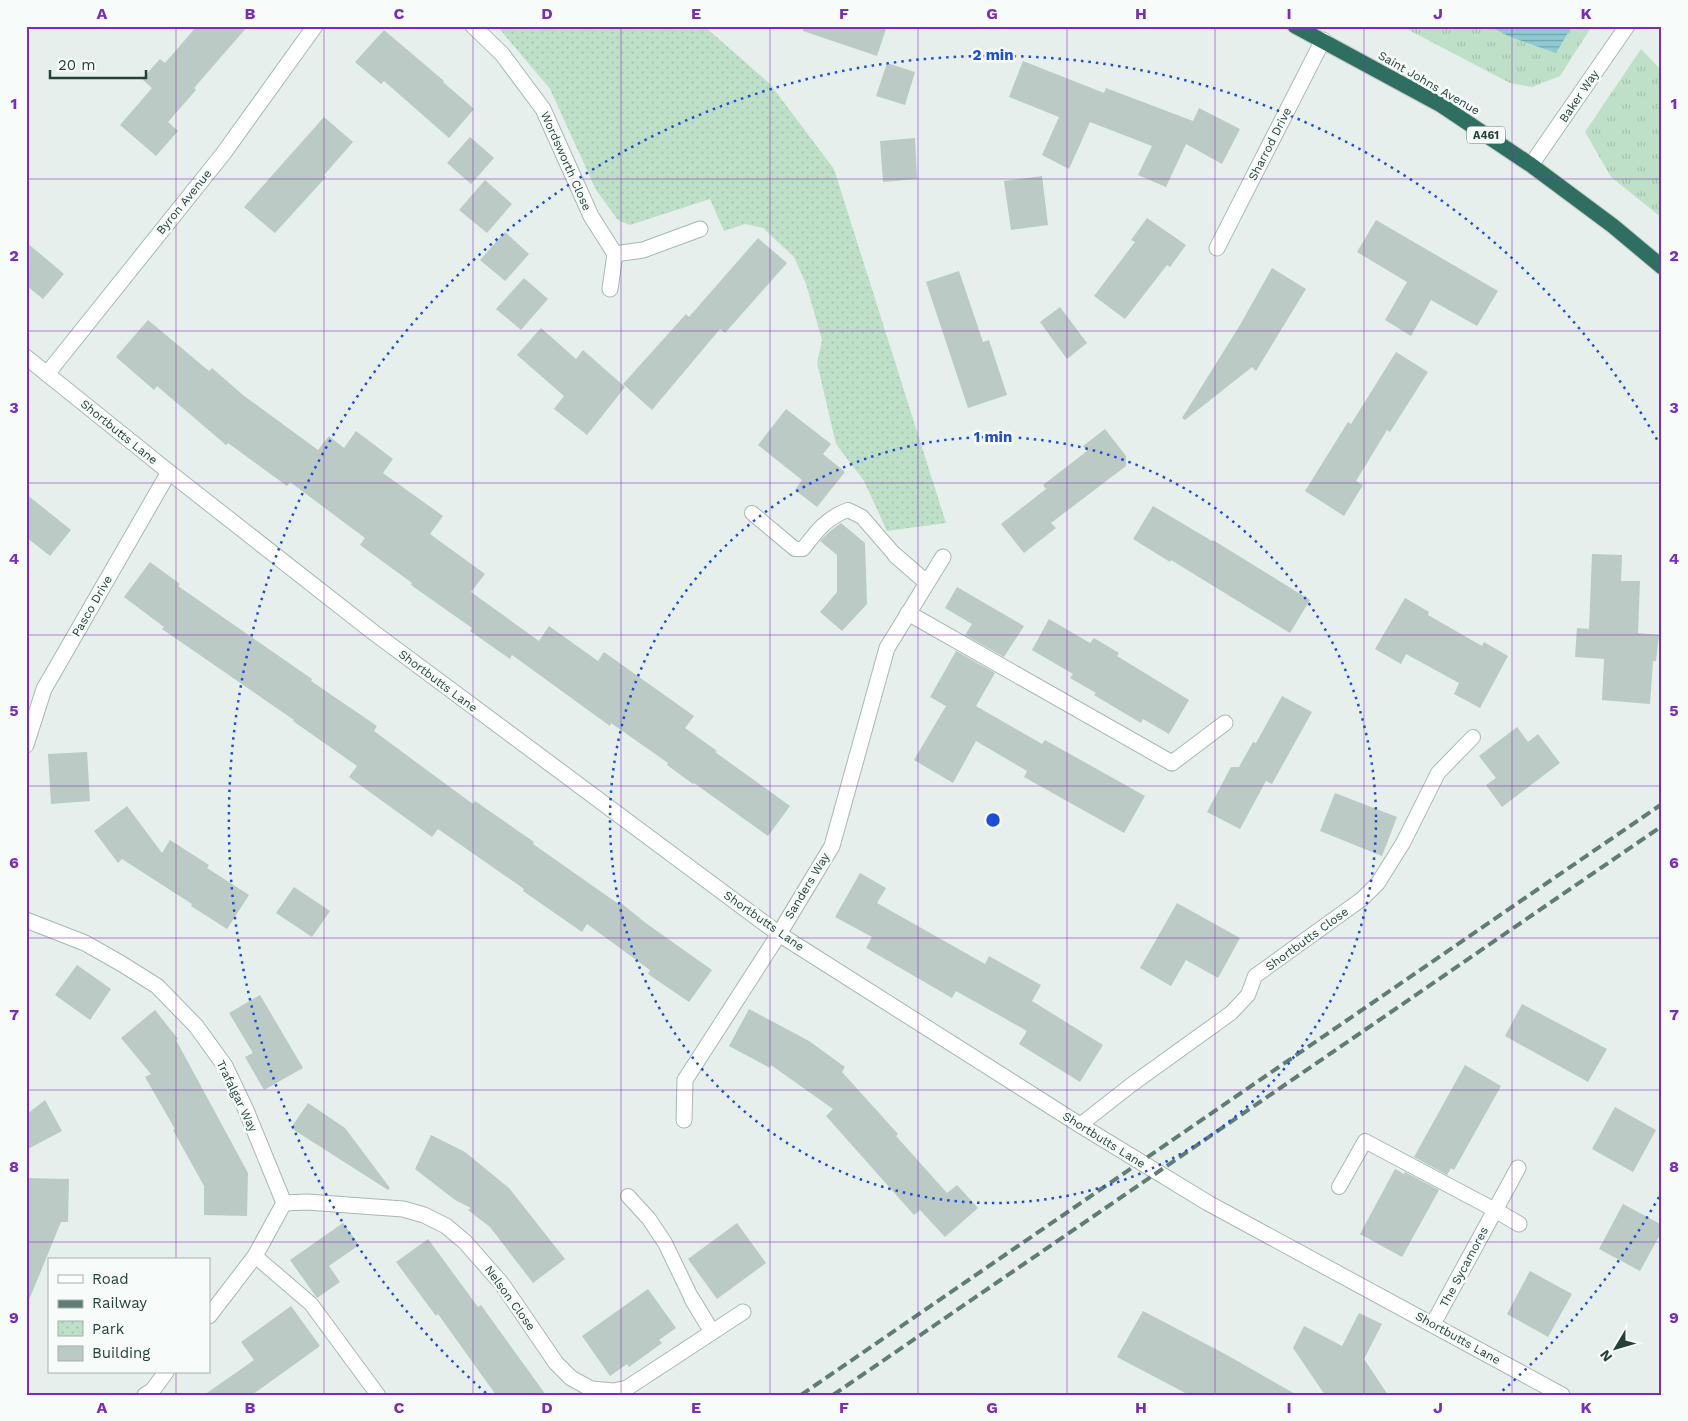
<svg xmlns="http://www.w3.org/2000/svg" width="1688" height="1421" viewBox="0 0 1688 1421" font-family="'Work Sans',sans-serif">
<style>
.grass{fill:url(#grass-tufts)}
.park{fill:url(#park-dots)}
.water{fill:url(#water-rules)}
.building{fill:#bbcac4}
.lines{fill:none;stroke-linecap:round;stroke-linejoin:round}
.lane-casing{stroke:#a8b8b2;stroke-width:16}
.street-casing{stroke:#a8b8b2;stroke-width:17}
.highway-casing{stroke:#c2cac8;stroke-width:17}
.lane{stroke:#fff;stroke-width:14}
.street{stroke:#fff;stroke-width:15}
.highway{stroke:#2f6f62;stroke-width:15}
.rail{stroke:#5f7d75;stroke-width:4;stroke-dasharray:10 5;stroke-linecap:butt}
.grid{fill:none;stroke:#7b2cbf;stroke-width:1;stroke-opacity:0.55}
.ring{fill:none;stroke:#1d4ed8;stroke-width:2.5;stroke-dasharray:2.5 5}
.labels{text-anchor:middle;stroke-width:5;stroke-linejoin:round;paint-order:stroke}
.shield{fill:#f7fbf9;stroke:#637a73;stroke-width:1}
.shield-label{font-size:11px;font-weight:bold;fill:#24423a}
.street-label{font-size:12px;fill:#24423a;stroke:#f7fbf9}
.centre{fill:#1d4ed8;stroke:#f7fbf9;stroke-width:2.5}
.ring-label{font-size:15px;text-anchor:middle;font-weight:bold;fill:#1d4ed8;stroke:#f7fbf9;stroke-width:5;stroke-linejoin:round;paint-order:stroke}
.neatline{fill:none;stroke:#7b2cbf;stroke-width:2}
.grid-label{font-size:16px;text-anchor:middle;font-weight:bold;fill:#7b2cbf}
</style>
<defs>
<pattern id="grass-tufts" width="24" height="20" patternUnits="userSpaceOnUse" patternTransform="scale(1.25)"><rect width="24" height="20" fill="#bfe0c8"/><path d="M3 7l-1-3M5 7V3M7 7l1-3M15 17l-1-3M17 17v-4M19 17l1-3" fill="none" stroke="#a4c1ad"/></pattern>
<pattern id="park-dots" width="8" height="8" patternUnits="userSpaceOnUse" patternTransform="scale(1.25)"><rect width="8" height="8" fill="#bfe0c8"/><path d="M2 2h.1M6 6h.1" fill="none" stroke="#a4c1ad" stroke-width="1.8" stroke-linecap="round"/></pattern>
<pattern id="water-rules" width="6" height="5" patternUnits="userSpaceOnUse" patternTransform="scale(1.25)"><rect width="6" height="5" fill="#8ec9d4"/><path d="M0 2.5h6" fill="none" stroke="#74a5ad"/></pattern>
</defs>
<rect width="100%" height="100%" fill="#e6efeb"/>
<g class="grass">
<path d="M1401 26H1592L1560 76 1532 87 1510 83Z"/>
<path d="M1641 49 1662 71V218L1611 177 1585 132Z"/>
</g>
<path class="park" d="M497 26H704L770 84 834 169 946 523 887 531 864 481 836 444 817 363 822 340 806 284 794 257 763 228 745 224 724 231 710 199 630 225 618 220 596 190 550 89Z"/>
<path class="water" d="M1489 26H1572L1556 53 1508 36Z"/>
<g class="building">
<path d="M197 26H248L194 88 196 90 168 122 178 131 156 156 120 125 152 88 142 79 160 59 165 63Z"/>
<path d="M804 26H887L877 56 803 31Z"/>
<path d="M384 30 444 81 443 82 474 109 449 138 384 81 381 84 355 62Z"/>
<path d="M1023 61 1104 93 1106 88 1193 121 1199 108 1240 129 1222 164 1186 144 1166 187 1138 175 1152 146 1090 122 1069 169 1042 155 1059 117 1009 97Z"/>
<path d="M887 63 915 72 905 105 876 96Z"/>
<path d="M324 117 353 142 324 175 326 177 275 233 244 207Z"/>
<path d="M470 137 494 158 471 184 447 163Z"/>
<path d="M915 138 917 179 883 182 880 141Z"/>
<path d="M1042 176 1048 225 1011 230 1004 181Z"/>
<path d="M485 180 512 204 487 233 459 210Z"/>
<path d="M1147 218 1186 245 1170 267 1167 265 1125 319 1094 296 1135 242 1131 240Z"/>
<path d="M1376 220 1498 291 1477 326 1431 300 1411 336 1385 320 1407 282 1357 252Z"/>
<path d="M505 232 529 254 505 281 480 260Z"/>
<path d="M758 238 787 263 725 333 720 329 652 410 623 384 686 314 689 317Z"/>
<path d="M26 242 64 274 43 299 26 285Z"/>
<path d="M1272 268 1306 289 1256 371 1252 367 1185 420 1182 418 1240 325Z"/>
<path d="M959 271 983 342 989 340 1007 395 968 408 926 282Z"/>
<path d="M524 278 548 299 521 330 496 309Z"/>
<path d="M1060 307 1087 343 1067 359 1040 322Z"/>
<path d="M148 320 209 371 212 368 243 395 318 450 329 436 344 448 356 431 393 459 383 473 443 516 430 534 485 574 471 592 539 641 549 626 598 661 604 652 694 716 685 728 717 751 715 752 790 806 768 836 694 783 693 784 667 765 668 763 611 723 610 726 512 655 510 659 470 631 472 628 411 585 412 583 360 545 365 538 290 482 287 486 228 443 226 445 157 386 154 390 116 357Z"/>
<path d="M541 328 576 359 583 350 625 387 587 435 554 409 564 396 517 355Z"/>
<path d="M1396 352 1428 372 1390 432 1387 430 1356 481 1363 485 1344 516 1305 491 1348 422 1351 424Z"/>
<path d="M786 409 831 444 823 454 845 472 817 507 795 490 802 480 758 445Z"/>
<path d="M1105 429 1126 456V466L1051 523 1056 528 1024 553 1001 524 1046 489 1043 485 1087 451 1083 446Z"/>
<path d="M26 494 71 530 50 556 26 537Z"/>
<path d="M1153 506 1212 541 1213 540 1310 600 1290 633 1171 560 1170 562 1133 539Z"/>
<path d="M841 523 865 543 867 604 842 631 820 612 837 592V555L820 541 829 532Z"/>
<path d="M1592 554 1622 555 1621 581H1640L1638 633 1659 635 1656 661H1653L1650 704 1602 700 1604 659 1575 657 1577 628 1589 629Z"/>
<path d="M150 562 180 584 178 586 312 679 311 681 377 726 374 731 428 771 473 804 475 801 534 842 533 844 620 905 621 903 647 924 712 970 689 1002 648 974 650 970 587 924 582 932 523 891 524 889 438 829 432 837 349 777 357 766 293 721 294 720 162 629 164 627 124 597Z"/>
<path d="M957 587 1024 626 1004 657 965 635 972 624 945 608Z"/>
<path d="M1405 598 1429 612 1428 615 1482 646 1484 642 1508 656 1480 708 1454 694 1459 683 1406 654 1401 664 1375 649Z"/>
<path d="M1049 619 1090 643 1094 638 1119 653 1117 656 1189 700 1169 734 1143 719 1141 723 1094 695 1096 693 1070 678 1073 674 1032 650Z"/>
<path d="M956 651 995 673 976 706 1042 744 1045 740 1145 796 1124 833 1024 777 1027 771 976 741 953 783 914 760 946 706 930 697Z"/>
<path d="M1282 696 1312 712 1272 784 1266 781 1240 829 1207 812 1231 767H1239L1253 742 1256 743Z"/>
<path d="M1517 727 1528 742 1538 734 1560 763 1502 807 1486 785 1496 778 1479 756Z"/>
<path d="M87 752 90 801 51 804 48 754Z"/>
<path d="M1335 793 1397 817 1382 856 1320 831Z"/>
<path d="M127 806 162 853 170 840 209 865 207 868 249 895 227 929 191 906 192 904 122 859 118 863 94 831Z"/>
<path d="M860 873 886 888 877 903 985 964 989 956 1041 985 1032 1001 1103 1045 1080 1082 1019 1044 1027 1031 956 991 952 998 866 948 872 937 835 917Z"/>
<path d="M294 887 330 911 312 937 276 913Z"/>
<path d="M1177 903 1240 938 1218 978 1186 960 1171 986 1140 968Z"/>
<path d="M77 965 111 989 90 1020 55 995Z"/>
<path d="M260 995 303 1068 264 1090 245 1057 253 1053 229 1013Z"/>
<path d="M1522 1004 1607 1049 1588 1082 1505 1036Z"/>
<path d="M749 1009 809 1041 845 1067 842 1072 898 1134 896 1136 947 1193 957 1185 978 1208 945 1237 920 1210 914 1215 826 1116 833 1109 771 1065 770 1068 729 1046Z"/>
<path d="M155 1010 178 1039 176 1040 248 1173 247 1216 204 1215V1186L173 1130 175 1129 145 1077 151 1074 121 1038Z"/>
<path d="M1465 1065 1501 1086 1454 1170 1451 1168 1447 1175 1414 1157Z"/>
<path d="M45 1100 62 1131 26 1150V1115Z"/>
<path d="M308 1103 345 1128 390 1188 388 1190 291 1128Z"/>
<path d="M1615 1107 1656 1130 1633 1172 1592 1149Z"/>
<path d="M431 1135 465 1152 509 1188 565 1259 533 1283 490 1227 468 1210 471 1208 455 1200 415 1169Z"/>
<path d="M1395 1169 1404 1174 1405 1172 1439 1190 1402 1257 1360 1234Z"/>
<path d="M26 1178 69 1179 68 1222H61L27 1305Z"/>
<path d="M1623 1204 1662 1225V1231L1640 1271 1599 1249Z"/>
<path d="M343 1223 359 1245 329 1266 340 1282 317 1298 290 1260Z"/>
<path d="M737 1223 766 1263 717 1299 688 1259Z"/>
<path d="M428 1239 478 1307 481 1305 546 1395H496L438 1314 436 1316 396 1262Z"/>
<path d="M1530 1271 1572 1294 1548 1337 1507 1314Z"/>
<path d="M648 1289 676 1328 659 1340 662 1343 629 1367 627 1364 610 1376 582 1336Z"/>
<path d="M291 1306 320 1346 252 1395H204L254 1360 241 1342Z"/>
<path d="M1143 1311 1225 1354 1297 1395H1189L1117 1357Z"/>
<path d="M1359 1313 1382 1324 1364 1359 1388 1395H1325L1293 1348 1304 1326 1342 1346Z"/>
</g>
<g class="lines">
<defs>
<g id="lane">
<path d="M752 513 795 549H803C816 532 827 517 848 510L862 517 895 555"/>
<path d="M1080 1125 1131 1085 1231 1013 1248 995 1255 976 1362 899 1378 883 1403 843 1438 773 1473 737"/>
<path d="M1339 1187 1365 1141 1495 1210"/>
<path d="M628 1196 649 1219 665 1243 692 1299"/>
<path d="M255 1256 311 1304 378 1395"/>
</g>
<g id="street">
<path d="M473 26 502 54 543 109 591 216 615 254 610 289"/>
<path d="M1531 165 1627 26"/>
<path d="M1217 248 1323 40"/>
<path d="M615 254 643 250 700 229"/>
<path d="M26 357 169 472 373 632 779 934 1080 1125 1208 1203 1562 1395"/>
<path d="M47 374 223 154 315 26"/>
<path d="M895 555 926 582"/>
<path d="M908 613 1172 763 1225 723"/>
<path d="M26 745 44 689 169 472"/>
<path d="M26 920 85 943 122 964 157 986 196 1026 225 1066 246 1110 284 1203 255 1256 209 1316"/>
<path d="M684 1120 685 1080 779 934 832 846 887 648 943 557"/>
<path d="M284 1203 307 1202 403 1209 424 1215 446 1226 465 1242 502 1284 556 1363 571 1378 591 1389 614 1391 627 1388 743 1312"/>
<path d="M1495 1210 1519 1224"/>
<path d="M692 1299 712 1332"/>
<path d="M1433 1324 1518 1168"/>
<path d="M145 1395 152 1391 166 1372"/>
</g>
<path id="highway" d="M1295 26 1441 105 1531 165 1613 226 1662 267"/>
</defs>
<use href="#lane" class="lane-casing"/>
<use href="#street" class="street-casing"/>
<use href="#highway" class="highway-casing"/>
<use href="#lane" class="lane"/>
<use href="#street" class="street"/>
<use href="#highway" class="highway"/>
<g class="rail">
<path d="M801 1395 1662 804"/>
<path d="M833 1395 1662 826"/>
</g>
</g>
<path class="grid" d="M176 26V1260M324 26V1395M473 26V1395M621 26V1395M770 26V1395M918 26V1395M1067 26V1395M1215 26V1395M1364 26V1395M1512 26V1395M26 179H1662M26 331H1662M26 483H1662M26 635H1662M26 786H1662M26 938H1662M26 1090H1662M26 1242H1662M176 1372V1395"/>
<g class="ring">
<circle cx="993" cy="820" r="383"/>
<path d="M1659 1197A765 765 0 0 1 1500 1393M486 1393A765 765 0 1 1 1659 443"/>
</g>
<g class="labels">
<rect class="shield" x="1467" y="126.5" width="38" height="17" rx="4"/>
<g class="shield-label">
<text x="1486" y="139">A461</text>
</g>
<g class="street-label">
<text transform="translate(1429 83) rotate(30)" y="4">Saint Johns Avenue</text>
<text transform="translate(1579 96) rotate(-56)" y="4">Baker Way</text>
<text transform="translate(1270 144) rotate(-63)" y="4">Sharrod Drive</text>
<text transform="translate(566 161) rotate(66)" y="4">Wordsworth Close</text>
<text transform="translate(184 202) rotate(-51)" y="4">Byron Avenue</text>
<text transform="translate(119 432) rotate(39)" y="4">Shortbutts Lane</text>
<text transform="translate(92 606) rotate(-60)" y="4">Pasco Drive</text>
<text transform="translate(438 681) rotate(37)" y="4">Shortbutts Lane</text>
<text transform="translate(807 886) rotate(-59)" y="4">Sanders Way</text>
<text transform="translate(764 921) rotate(35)" y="4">Shortbutts Lane</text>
<text transform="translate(1307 939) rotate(-36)" y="4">Shortbutts Close</text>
<text transform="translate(237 1096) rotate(64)" y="4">Trafalgar Way</text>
<text transform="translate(1104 1140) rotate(32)" y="4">Shortbutts Lane</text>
<text transform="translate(1464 1267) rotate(-62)" y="4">The Sycamores</text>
<text transform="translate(510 1298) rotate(54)" y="4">Nelson Close</text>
<text transform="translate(1458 1338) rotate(29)" y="4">Shortbutts Lane</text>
</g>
</g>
<circle cx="993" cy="820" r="8" class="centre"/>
<g class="ring-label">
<text x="993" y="60">2 min</text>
<text x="993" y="442">1 min</text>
</g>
<rect width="1688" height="1421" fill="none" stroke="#f7fbf9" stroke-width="55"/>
<rect x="48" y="1258" width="162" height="115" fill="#f7fbf9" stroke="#a3b1ad"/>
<rect x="58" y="1275" width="25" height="8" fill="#ffffff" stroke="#a3b1ad"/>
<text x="92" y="1284" font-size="15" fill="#24423a">Road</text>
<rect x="58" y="1300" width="25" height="8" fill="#5f7d75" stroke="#a3b1ad"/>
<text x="92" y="1308" font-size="15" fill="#24423a">Railway</text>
<rect x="58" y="1321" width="25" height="15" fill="url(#park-dots)" stroke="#a3b1ad"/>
<text x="92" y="1334" font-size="15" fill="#24423a">Park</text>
<rect x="58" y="1346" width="25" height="15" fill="#bbcac4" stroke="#a3b1ad"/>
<text x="92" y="1358" font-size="15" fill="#24423a">Building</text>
<g transform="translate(1616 1348) rotate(232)" stroke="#f7fbf9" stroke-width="4" paint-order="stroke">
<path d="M0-4L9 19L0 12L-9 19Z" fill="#24423a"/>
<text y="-8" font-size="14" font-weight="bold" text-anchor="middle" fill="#24423a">N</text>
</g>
<path d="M50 70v8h96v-8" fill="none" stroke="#24423a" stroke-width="2.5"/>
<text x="58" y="70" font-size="15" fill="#24423a" stroke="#f7fbf9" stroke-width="4" paint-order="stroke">20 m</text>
<rect x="28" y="28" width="1632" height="1366" class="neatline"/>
<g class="grid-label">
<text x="102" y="19">A</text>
<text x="250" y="19">B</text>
<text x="399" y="19">C</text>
<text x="547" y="19">D</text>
<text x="696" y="19">E</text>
<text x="844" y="19">F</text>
<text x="992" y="19">G</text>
<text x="1141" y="19">H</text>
<text x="1289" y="19">I</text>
<text x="1438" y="19">J</text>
<text x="1586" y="19">K</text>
<text x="14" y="109">1</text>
<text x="1674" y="109">1</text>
<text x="14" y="261">2</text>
<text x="1674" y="261">2</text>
<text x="14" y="413">3</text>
<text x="1674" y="413">3</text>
<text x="14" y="564">4</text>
<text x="1674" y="564">4</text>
<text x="14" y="716">5</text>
<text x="1674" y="716">5</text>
<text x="14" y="868">6</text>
<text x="1674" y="868">6</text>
<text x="14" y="1020">7</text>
<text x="1674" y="1020">7</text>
<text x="14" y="1172">8</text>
<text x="1674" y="1172">8</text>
<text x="14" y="1323">9</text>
<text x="1674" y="1323">9</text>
<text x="102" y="1413">A</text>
<text x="250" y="1413">B</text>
<text x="399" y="1413">C</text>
<text x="547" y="1413">D</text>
<text x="696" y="1413">E</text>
<text x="844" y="1413">F</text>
<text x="992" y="1413">G</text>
<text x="1141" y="1413">H</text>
<text x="1289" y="1413">I</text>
<text x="1438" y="1413">J</text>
<text x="1586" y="1413">K</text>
</g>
</svg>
